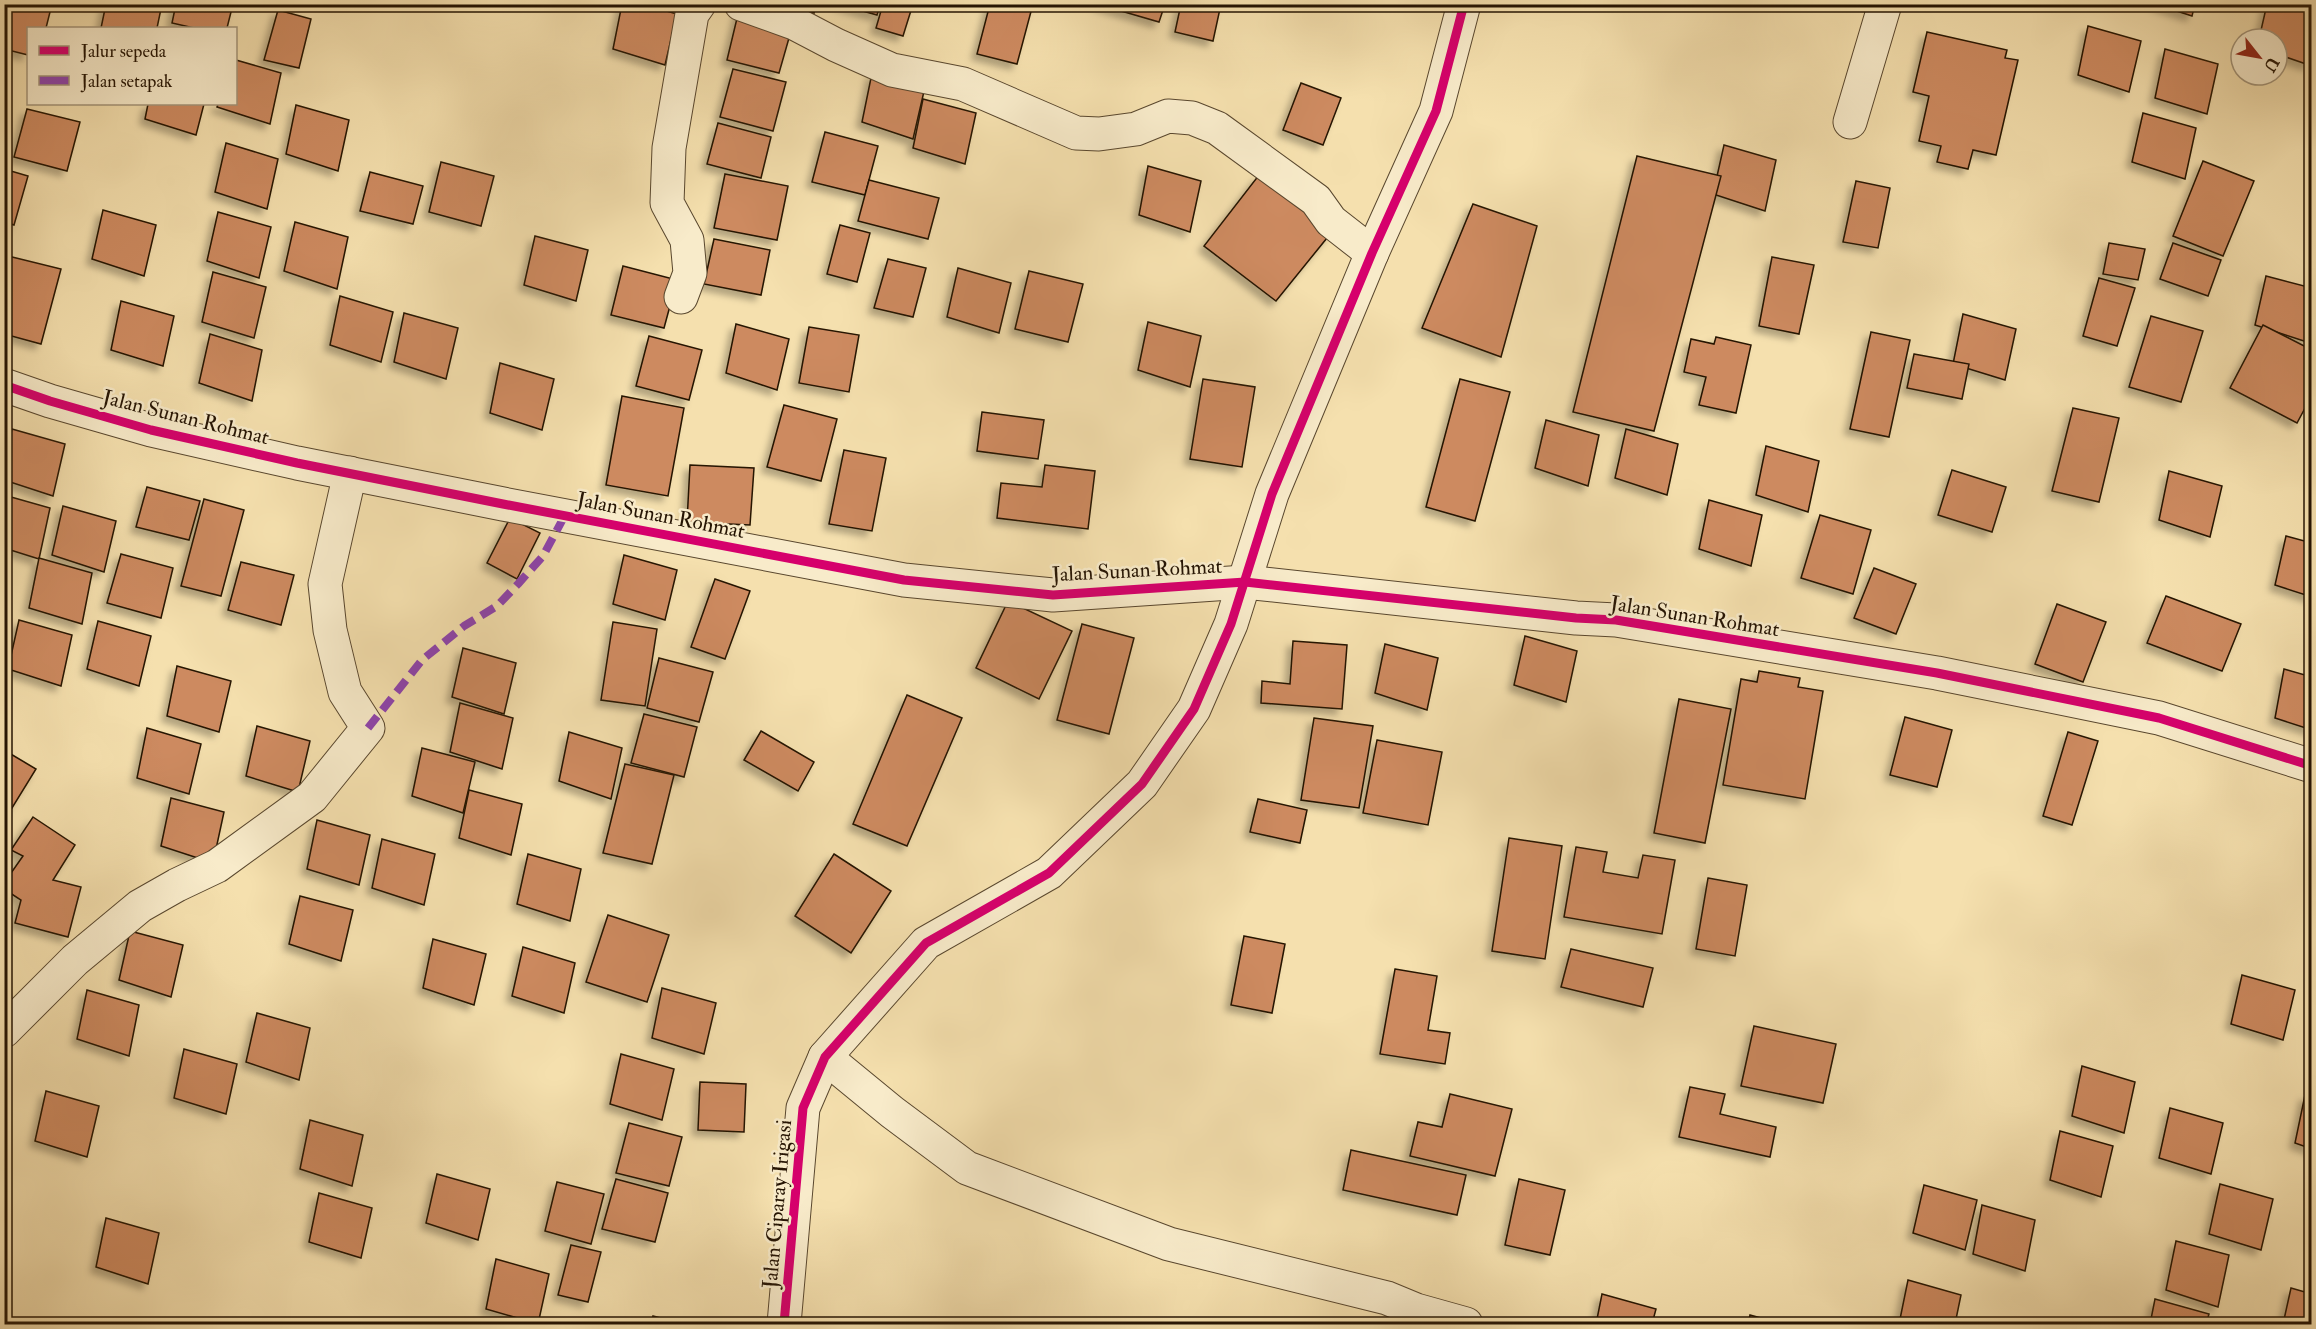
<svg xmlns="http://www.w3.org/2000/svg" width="2316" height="1329" viewBox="0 0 2316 1329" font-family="'IM FELL Double Pica',serif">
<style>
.building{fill:#cd8a61;stroke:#251403;stroke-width:1.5;filter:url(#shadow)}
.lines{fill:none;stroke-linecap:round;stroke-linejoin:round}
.minor-casing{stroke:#59472e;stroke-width:35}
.minor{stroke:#f8ebca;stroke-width:33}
.quiet{stroke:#8e44ad;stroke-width:8;stroke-dasharray:15 8;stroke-linecap:butt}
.cycleway-casing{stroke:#f8ebca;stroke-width:13}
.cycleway{stroke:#d6006c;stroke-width:9}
.labels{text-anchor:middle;stroke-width:5;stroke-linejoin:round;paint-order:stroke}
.street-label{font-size:21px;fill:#251403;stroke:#f8ebca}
</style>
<defs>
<filter id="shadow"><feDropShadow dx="-5.5" dy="5.5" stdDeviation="3" flood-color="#0004"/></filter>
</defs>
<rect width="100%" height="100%" fill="#f5e0ae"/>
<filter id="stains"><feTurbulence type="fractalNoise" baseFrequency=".00333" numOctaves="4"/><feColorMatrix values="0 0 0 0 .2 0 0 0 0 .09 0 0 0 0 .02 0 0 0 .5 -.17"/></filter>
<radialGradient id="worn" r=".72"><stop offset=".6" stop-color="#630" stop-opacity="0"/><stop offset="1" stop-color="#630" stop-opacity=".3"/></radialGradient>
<g class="building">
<path d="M4 4H36L51 8 46 28H28V55L4 49Z"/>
<path d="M106 4H162L157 28H101Z"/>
<path d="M176 4H233L227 28H194L172 23Z"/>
<path d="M622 4H642L677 14 665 65 613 49Z"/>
<path d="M780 4H816L814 13Z"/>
<path d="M838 4H880L877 15Z"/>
<path d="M883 4H913L903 36 876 28Z"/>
<path d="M990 4H1033L1017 64 977 54Z"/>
<path d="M1097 4H1165L1159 22Z"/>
<path d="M1181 4H1221L1213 41 1175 32Z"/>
<path d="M2155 4H2195L2192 16Z"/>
<path d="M2267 4H2288L2312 11V55L2309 65 2277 54V39H2259Z"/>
<path d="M278 10 311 19 299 68 264 60Z"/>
<path d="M739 10 793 24 779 73 727 60Z"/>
<path d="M2088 26 2141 41 2129 92 2078 75Z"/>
<path d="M1927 32 2007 50 2005 58 2018 60 1996 155 1973 150 1968 169 1937 162 1941 146 1919 141 1929 96 1913 92Z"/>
<path d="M2165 49 2218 64 2207 114 2155 98Z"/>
<path d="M236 60 281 73 270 124 217 107 218 104H236Z"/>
<path d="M733 69 786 82 773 131 720 117Z"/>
<path d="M872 73 925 87 913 139 862 122Z"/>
<path d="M1301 83 1341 98 1323 145 1283 130Z"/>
<path d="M923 99 976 113 965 164 913 148Z"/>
<path d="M148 104H204L196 135 145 119Z"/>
<path d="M296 105 349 120 338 171 286 154Z"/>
<path d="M27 109 80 122 67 171 14 157Z"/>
<path d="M2143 113 2196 128 2185 179 2132 162Z"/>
<path d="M718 123 771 137 761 178 707 164Z"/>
<path d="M825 132 878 146 865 195 812 182Z"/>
<path d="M226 143 278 159 267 209 215 192Z"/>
<path d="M1724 145 1776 160 1765 211 1713 194Z"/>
<path d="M1637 156 1721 176 1654 431 1573 412Z"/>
<path d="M2203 161 2254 181 2223 256 2173 236Z"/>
<path d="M441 162 494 176 481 226 429 212Z"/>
<path d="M1148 166 1201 181 1190 232 1139 215Z"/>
<path d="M4 169 28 176 14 225 4 222Z"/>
<path d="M370 172 423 186 413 224 360 211Z"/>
<path d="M725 174 788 186 777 240 714 228Z"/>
<path d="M1259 175 1331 233 1276 301 1204 246Z"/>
<path d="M869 180 939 198 928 239 858 221Z"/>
<path d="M1856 181 1890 188 1878 248 1843 242Z"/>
<path d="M1473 204 1537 226 1501 357 1422 328Z"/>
<path d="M103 210 156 225 144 276 92 259Z"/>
<path d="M218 212 271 227 259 278 207 261Z"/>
<path d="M295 222 348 237 337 289 284 271Z"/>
<path d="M840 225 870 233 857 282 827 274Z"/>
<path d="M535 236 588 250 576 301 524 285Z"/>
<path d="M714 239 770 250 761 295 704 284Z"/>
<path d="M2109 243 2145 249 2138 280 2103 274Z"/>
<path d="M2173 243 2221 260 2208 296 2160 279Z"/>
<path d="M4 255 61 269 41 344 4 334Z"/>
<path d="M1772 257 1814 265 1799 334 1759 326Z"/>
<path d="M888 259 926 268 913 317 874 308Z"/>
<path d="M623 266 677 280 664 328 611 315Z"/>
<path d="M958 268 1011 283 999 333 947 317Z"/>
<path d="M1029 271 1083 284 1068 342 1015 329Z"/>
<path d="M213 272 266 287 254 338 202 322Z"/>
<path d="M2266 276 2312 288V323L2307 342 2255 325Z"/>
<path d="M2099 278 2135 288 2117 346 2083 336Z"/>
<path d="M340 296 393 312 381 362 330 345Z"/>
<path d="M121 301 174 316 163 366 111 350Z"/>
<path d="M404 313 458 328 446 379 394 362Z"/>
<path d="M1963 314 2016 329 2005 380 1953 364Z"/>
<path d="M2151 316 2203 331 2181 402 2129 387Z"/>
<path d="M1148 322 1201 336 1190 387 1138 370Z"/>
<path d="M736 324 789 339 777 390 726 373Z"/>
<path d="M2263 325 2312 350V395L2297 423 2230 388Z"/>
<path d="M809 327 859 335 849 392 799 383Z"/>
<path d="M1871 332 1910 340 1889 437 1850 429Z"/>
<path d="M210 334 262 350 252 401 199 383Z"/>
<path d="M649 336 702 350 689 400 636 386Z"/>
<path d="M1716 337 1751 345 1736 413 1699 405 1706 377 1684 372 1691 339 1714 344Z"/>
<path d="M1914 354 1969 364 1962 399 1907 388Z"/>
<path d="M500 363 554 379 542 430 490 413Z"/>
<path d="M1203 379 1255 387 1242 467 1190 459Z"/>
<path d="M1460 379 1510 392 1475 521 1426 507Z"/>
<path d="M622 396 684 408 668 496 606 485Z"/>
<path d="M784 405 837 419 821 481 767 467Z"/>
<path d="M2073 408 2119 418 2099 502 2052 491Z"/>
<path d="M982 412 1044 420 1038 459 977 451Z"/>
<path d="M1546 420 1599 435 1588 486 1535 468Z"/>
<path d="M12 429 65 444 53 496 4 480V462Z"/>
<path d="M1626 429 1678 444 1667 495 1615 478Z"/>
<path d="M1766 446 1819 461 1808 512 1756 495Z"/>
<path d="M844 450 886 458 872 531 829 524Z"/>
<path d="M690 465 754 468 750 525 687 522Z"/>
<path d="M1045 465 1095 471 1088 529 997 518 1001 483 1042 487Z"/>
<path d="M1952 470 2006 487 1992 532 1938 515Z"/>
<path d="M2169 471 2222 486 2210 537 2159 520Z"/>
<path d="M147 487 200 501 189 540 136 527Z"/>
<path d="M4 495 50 508 39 559 4 548Z"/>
<path d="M204 499 244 510 221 596 181 586Z"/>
<path d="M1709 500 1762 515 1751 566 1699 549Z"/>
<path d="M63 506 116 521 104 572 52 555Z"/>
<path d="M1820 515 1871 530 1853 594 1801 578Z"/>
<path d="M510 518 540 533 517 579 487 563Z"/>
<path d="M2286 536 2312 543V597L2275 585Z"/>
<path d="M121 554 173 568 161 618 107 603Z"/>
<path d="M624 555 677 570 665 620 613 604Z"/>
<path d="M39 558 92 573 82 624 29 608Z"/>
<path d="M241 562 294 575 281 625 228 610Z"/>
<path d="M1874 568 1916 584 1896 634 1854 618Z"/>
<path d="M715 579 750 591 725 659 691 647Z"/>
<path d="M2166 596 2241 624 2222 671 2147 643Z"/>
<path d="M1008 601 1072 631 1039 699 976 668Z"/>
<path d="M2057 604 2106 622 2083 682 2035 664Z"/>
<path d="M19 620 72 635 61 686 8 669Z"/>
<path d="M98 621 151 636 139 686 87 669Z"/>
<path d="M613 622 657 629 645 706 601 700Z"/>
<path d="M1082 624 1134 638 1109 734 1057 720Z"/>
<path d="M1525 636 1577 651 1566 702 1514 685Z"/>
<path d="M1293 641 1347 645 1342 709 1261 703 1262 681 1290 684Z"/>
<path d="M1385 644 1438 658 1427 710 1375 693Z"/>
<path d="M463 648 516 663 504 714 452 697Z"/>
<path d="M659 658 713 672 699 722 647 708Z"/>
<path d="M177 666 231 681 219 732 167 716Z"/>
<path d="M2284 669 2312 677V730L2275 718Z"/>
<path d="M1759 671 1800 678 1798 687 1823 691 1805 799 1723 785 1741 679 1757 682Z"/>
<path d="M907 695 962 718 907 846 853 824Z"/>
<path d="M1679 699 1731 709 1705 843 1654 833Z"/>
<path d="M460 703 513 718 502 769 450 752Z"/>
<path d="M644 714 697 727 684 777 631 763Z"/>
<path d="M1905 717 1952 730 1937 787 1890 775Z"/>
<path d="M1314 718 1373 726 1359 808 1301 800Z"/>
<path d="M257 726 310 741 298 792 246 776Z"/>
<path d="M147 728 201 744 189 794 137 778Z"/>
<path d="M761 731 814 762 798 791 744 760Z"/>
<path d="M569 732 622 748 611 799 559 781Z"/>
<path d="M2068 732 2098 741 2072 825 2043 816Z"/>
<path d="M1377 740 1442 752 1428 825 1363 813Z"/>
<path d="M422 748 475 762 463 813 412 796Z"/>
<path d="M4 750 36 769 12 808 4 803Z"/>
<path d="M625 764 674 775 652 864 603 853Z"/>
<path d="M469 790 522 804 511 855 459 838Z"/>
<path d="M171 798 224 812 213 863 161 846Z"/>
<path d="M1258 799 1307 810 1300 843 1250 832Z"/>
<path d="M33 817 75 845 53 880 81 887 68 937 15 923 21 900 4 889V883L23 856 11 850Z"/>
<path d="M317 820 370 835 359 885 307 869Z"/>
<path d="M1509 838 1562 846 1545 959 1492 951Z"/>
<path d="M382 839 435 854 424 905 372 888Z"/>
<path d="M1576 847 1607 852 1603 872 1638 878 1643 855 1675 860 1662 934 1564 917Z"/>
<path d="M528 854 581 869 570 921 517 904Z"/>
<path d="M834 854 891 891 851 953 795 916Z"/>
<path d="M1708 878 1747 885 1735 956 1696 949Z"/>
<path d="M300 896 353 910 341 961 289 944Z"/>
<path d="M608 915 669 935 647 1002 586 982Z"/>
<path d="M130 931 183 945 171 997 119 980Z"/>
<path d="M1244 936 1285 944 1272 1013 1231 1005Z"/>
<path d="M433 939 486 954 474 1005 423 988Z"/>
<path d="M523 947 575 963 564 1013 512 996Z"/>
<path d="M1571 949 1653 968 1643 1007 1561 987Z"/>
<path d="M1395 969 1437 976 1428 1030 1450 1033 1445 1064 1380 1054Z"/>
<path d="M2242 975 2295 990 2283 1040 2231 1024Z"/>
<path d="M662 988 716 1003 704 1054 652 1038Z"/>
<path d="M87 990 139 1005 129 1056 77 1039Z"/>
<path d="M257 1013 310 1028 299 1080 246 1062Z"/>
<path d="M1754 1026 1836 1044 1823 1103 1741 1086Z"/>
<path d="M184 1049 237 1064 226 1114 174 1098Z"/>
<path d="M621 1054 674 1069 662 1120 610 1104Z"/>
<path d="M2082 1066 2135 1082 2124 1133 2072 1116Z"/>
<path d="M700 1082 746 1084 744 1132 698 1130Z"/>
<path d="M1690 1087 1725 1094 1720 1114 1776 1127 1770 1157 1679 1137Z"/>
<path d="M46 1091 99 1106 87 1157 35 1141Z"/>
<path d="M1450 1094 1512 1109 1495 1176 1410 1156 1418 1122 1442 1127Z"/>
<path d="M2305 1095 2312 1097V1149L2295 1143Z"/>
<path d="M2170 1108 2223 1123 2211 1174 2159 1158Z"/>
<path d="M310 1120 363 1135 352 1186 300 1169Z"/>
<path d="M629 1123 682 1137 669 1186 616 1173Z"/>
<path d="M2060 1131 2113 1146 2101 1197 2050 1180Z"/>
<path d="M1351 1150 1466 1175 1457 1215 1343 1190Z"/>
<path d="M437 1174 490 1189 478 1240 426 1223Z"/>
<path d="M616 1179 668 1193 655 1242 602 1229Z"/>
<path d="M1519 1179 1565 1190 1550 1255 1505 1245Z"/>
<path d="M557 1182 604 1194 591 1244 545 1231Z"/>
<path d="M2220 1184 2273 1199 2261 1250 2209 1234Z"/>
<path d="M1924 1185 1977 1200 1965 1250 1913 1233Z"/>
<path d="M319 1193 372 1208 361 1258 309 1242Z"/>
<path d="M1982 1205 2035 1220 2025 1271 1973 1254Z"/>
<path d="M106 1218 159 1233 148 1284 96 1267Z"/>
<path d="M2176 1241 2229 1255 2218 1307 2166 1290Z"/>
<path d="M571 1245 601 1252 588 1302 558 1295Z"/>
<path d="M496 1259 549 1274 538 1324 486 1309Z"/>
<path d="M1908 1280 1961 1295 1955 1324H1899Z"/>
<path d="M2291 1288 2312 1294V1324H2283Z"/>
<path d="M1602 1294 1656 1309 1652 1324H1596Z"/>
<path d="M2155 1299 2209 1314 2206 1324H2150Z"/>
<path d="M1750 1315 1783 1324H1748Z"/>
<path d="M653 1316 684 1324H651Z"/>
</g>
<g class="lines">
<defs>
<g id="minor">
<path d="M741 4 794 23 836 45 892 70 963 84 1076 133 1099 134 1136 129 1168 116 1192 118 1217 128 1316 200 1331 221 1372 253"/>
<path d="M1850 122 1885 4"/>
<path d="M681 297 690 273 687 240 667 203 669 148 692 14 699 4"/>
<path d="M4 385 50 401 151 430 297 463 503 504 904 580 1053 595 1245 582 1576 618 1616 620 1937 673 2159 718 2312 766"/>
<path d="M4 1031 75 960 140 906 177 885 217 866 312 797 368 728 345 692 330 630 325 584 350 473"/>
<path d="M825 1057 892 1112 967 1168 1169 1244 1387 1298 1416 1310 1466 1324"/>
<path d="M784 1324 803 1108 825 1057 926 943 1049 873 1142 784 1194 709 1231 624 1272 494 1372 253 1436 111 1464 4"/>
</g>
</defs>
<use href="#minor" class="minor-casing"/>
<use href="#minor" class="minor"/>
<path class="quiet" d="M368 728 422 660 464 626 497 606 518 584 543 556 565 515"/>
<defs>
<g id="cycleway">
<path d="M4 385 50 401 151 430 297 463 503 504 904 580 1053 595 1245 582 1576 618 1616 620 1937 673 2159 718 2312 766"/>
<path d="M784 1324 803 1108 825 1057 926 943 1049 873 1142 784 1194 709 1231 624 1272 494 1372 253 1436 111 1464 4"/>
</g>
</defs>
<use href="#cycleway" class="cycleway-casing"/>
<use href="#cycleway" class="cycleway"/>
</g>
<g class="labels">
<g class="street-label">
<text transform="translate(186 417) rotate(14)" y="7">Jalan Sunan Rohmat</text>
<text transform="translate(661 515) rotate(11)" y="7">Jalan Sunan Rohmat</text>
<text transform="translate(1137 570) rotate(-3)" y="7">Jalan Sunan Rohmat</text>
<text transform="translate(1695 616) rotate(9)" y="7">Jalan Sunan Rohmat</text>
<text transform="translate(777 1204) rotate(-85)" y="7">Jalan Ciparay Irigasi</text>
</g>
</g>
<rect width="2316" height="1329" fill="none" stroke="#f5e0ae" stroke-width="24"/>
<rect x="6" y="6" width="2304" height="1317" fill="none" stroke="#251403" stroke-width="3"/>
<rect x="12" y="12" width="2292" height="1305" fill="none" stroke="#251403" stroke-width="1.5"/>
<rect x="27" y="27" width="210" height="78" fill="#f8ebca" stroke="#a4957a" stroke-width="1.5"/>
<rect x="39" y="46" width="30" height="9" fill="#d6006c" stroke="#a4957a" stroke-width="1.5"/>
<text x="81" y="57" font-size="18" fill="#251403">Jalur sepeda</text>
<rect x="39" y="76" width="30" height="9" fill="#8e44ad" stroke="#a4957a" stroke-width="1.5"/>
<text x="81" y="87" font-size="18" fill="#251403">Jalan setapak</text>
<g transform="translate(2259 57) rotate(121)"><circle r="28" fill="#f8ebca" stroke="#a4957a" stroke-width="1.5"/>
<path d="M0-4.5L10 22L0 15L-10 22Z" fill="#8f2418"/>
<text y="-9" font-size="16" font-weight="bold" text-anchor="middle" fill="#251403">U</text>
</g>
<rect width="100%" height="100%" filter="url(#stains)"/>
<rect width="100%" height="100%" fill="url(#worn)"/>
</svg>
